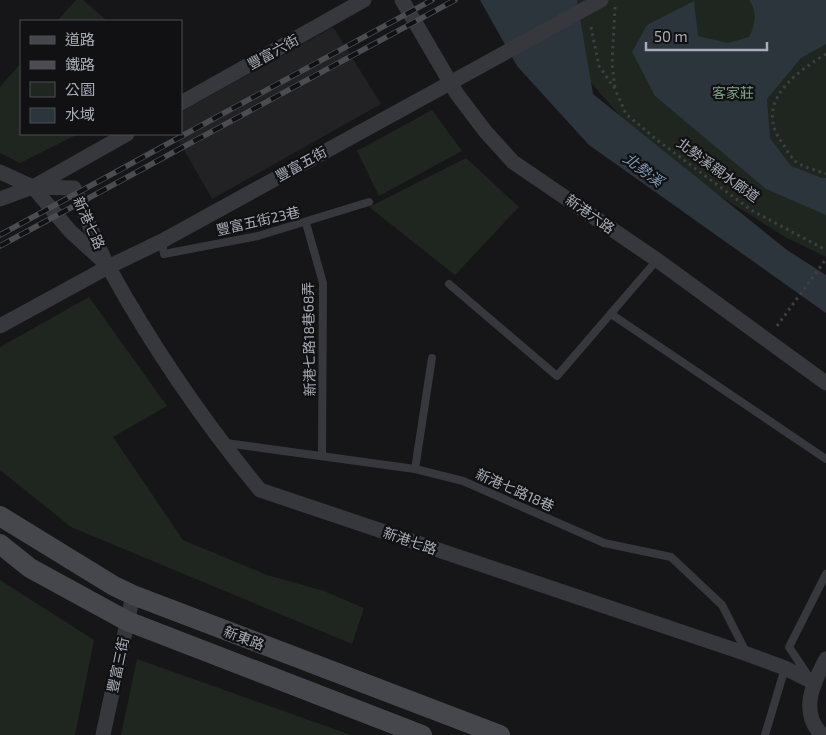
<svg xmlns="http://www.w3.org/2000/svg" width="826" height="735" viewBox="0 0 826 735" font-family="'Exo 2','Noto Sans TC',sans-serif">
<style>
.built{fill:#222225}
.green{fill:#1e261f}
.water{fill:#2c353c}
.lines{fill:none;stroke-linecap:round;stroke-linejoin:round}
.path{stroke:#3d3f44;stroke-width:3;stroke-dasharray:2.5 4;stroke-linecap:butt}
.lane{stroke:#37383d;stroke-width:8}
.street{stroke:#37383d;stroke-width:15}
.secondary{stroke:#45474d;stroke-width:20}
.rail-casing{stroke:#4a4c52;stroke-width:5.5}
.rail{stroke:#111113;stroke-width:4;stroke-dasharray:11;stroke-linecap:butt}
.labels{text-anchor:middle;stroke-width:4.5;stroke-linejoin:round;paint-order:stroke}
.street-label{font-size:14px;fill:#a8adb8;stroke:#111113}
.park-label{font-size:14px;fill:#7fa381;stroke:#111113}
.water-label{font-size:15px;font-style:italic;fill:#7f9bb3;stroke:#111113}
</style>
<rect width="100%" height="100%" fill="#161618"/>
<path class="built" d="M333 27 381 104 212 199 175 134H181V112Z"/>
<g class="green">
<path d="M76 0H83L107 21H57Z"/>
<path d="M539 0H826V257L785 237 655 155 559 47Z"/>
<path d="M21 63V134H78L20 163 0 153V87Z"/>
<path d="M432 110 462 151 379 196 357 151Z"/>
<path d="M466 158 519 207 455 275 369 207Z"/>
<path d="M89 297 167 406 113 437 183 540 267 575 324 591 364 608 352 644 71 527 0 470V347Z"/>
<path d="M0 580 94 640 75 735H0Z"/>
<path d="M137 659 351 735H121Z"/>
</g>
<g class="water">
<path d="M480 0H577L593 94 787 250 826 275V313L589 145 517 66Z"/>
<path d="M749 0H826V44L801 58 767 99 770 138 791 166 822 178H826V215L766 189 655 96 632 52 647 25 694 1 698 36 728 43 749 37C755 26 758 11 749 0Z"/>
</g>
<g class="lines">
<g class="path">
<path d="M615 7 612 63 615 88"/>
<path d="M591 27 599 66 615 89 626 114 657 140 751 210 826 250"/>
<path d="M826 54C793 74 753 104 783 144 786 149 790 156 794 160 801 167 817 170 826 174"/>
<path d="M777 326 826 259"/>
</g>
<g class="lane">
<path d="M306 223 323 283 322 456"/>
<path d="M162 241 164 254 258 236 369 202"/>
<path d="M449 284 557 376 657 260"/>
<path d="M611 314 826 459"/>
<path d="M226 443 415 469 463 481 604 543 671 557 722 605 747 654"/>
<path d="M415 469 432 358"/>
<path d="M809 677 789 647 826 574"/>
<path d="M765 735 785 668"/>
</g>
<g class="street">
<path d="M402 0 457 94 485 131 513 162 657 260 826 383"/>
<path d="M181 103 364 0"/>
<path d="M0 172 33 187 74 188C86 214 95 243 109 268 152 346 204 422 260 490L747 654 785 668 813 682"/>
<path d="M33 187 70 231 104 262"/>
<path d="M0 199 33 187 127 134"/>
<path d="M0 326 108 267 162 241 601 0"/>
<path d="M103 735 133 595"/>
<path d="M822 735C799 712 813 683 826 659"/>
</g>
<g class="secondary">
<path d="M0 516 114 586 133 595 500 735"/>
<path d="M0 544 30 568 127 621 422 735"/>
</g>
<defs>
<g id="rail">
<path d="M0 235 432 0"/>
<path d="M0 246 455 0"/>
</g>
</defs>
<use href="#rail" class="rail-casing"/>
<use href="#rail" class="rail"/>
</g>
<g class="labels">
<g class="street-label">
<text transform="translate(273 52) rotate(-29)" y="5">豐富六街</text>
<text transform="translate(301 164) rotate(-29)" y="5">豐富五街</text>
<text transform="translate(718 170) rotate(36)" y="5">北勢溪親水廊道</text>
<text transform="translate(590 214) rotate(35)" y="5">新港六路</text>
<text transform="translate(258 221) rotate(-13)" y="5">豐富五街23巷</text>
<text transform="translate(89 223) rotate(66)" y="5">新港七路</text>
<text transform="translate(309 339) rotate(-91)" y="5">新港七路18巷68弄</text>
<text transform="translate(515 490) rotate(24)" y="5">新港七路18巷</text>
<text transform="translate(410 541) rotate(19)" y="5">新港七路</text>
<text transform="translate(244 638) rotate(21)" y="5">新東路</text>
<text transform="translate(118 665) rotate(-78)" y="5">豐富三街</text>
</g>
<g class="park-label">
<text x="733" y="98">客家莊</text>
</g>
<g class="water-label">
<text transform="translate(643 170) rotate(37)" y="5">北勢溪</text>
</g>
</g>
<rect x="20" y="20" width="162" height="115" fill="#111113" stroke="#4d4f55"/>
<rect x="30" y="36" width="25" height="8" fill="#45474d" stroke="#4d4f55"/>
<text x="65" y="45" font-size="15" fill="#a8adb8">道路</text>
<rect x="30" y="61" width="25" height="8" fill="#4a4c52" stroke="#4d4f55"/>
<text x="65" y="70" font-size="15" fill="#a8adb8">鐵路</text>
<rect x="30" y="82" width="25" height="15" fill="#1e261f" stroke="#4d4f55"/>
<text x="65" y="95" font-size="15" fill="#a8adb8">公園</text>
<rect x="30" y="108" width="25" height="15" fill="#2c353c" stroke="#4d4f55"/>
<text x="65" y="120" font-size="15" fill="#a8adb8">水域</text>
<path d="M646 42v8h121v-8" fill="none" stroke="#a8adb8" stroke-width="2.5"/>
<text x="654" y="42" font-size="15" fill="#a8adb8" stroke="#111113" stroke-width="4" paint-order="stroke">50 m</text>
</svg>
